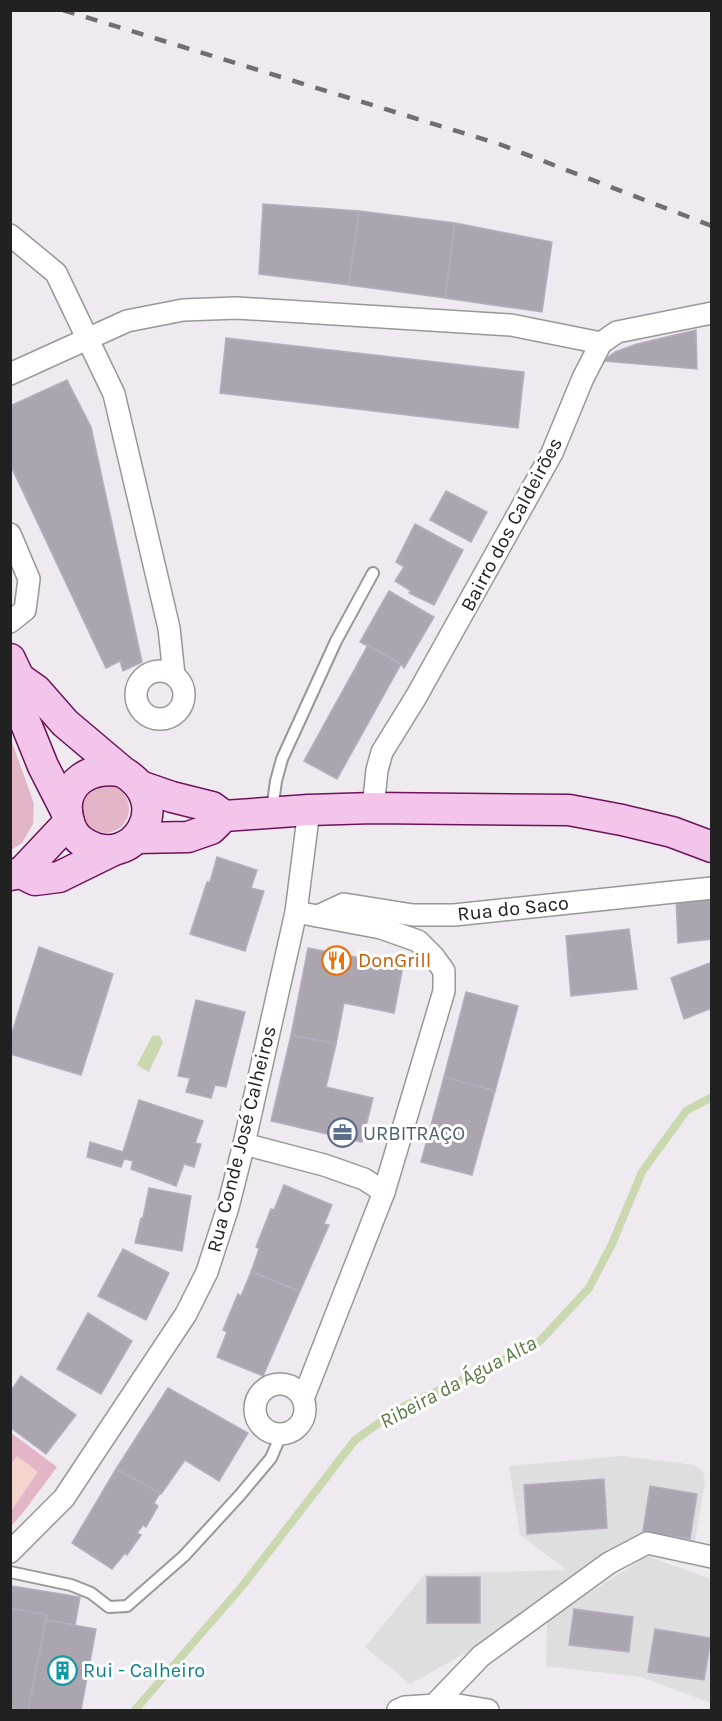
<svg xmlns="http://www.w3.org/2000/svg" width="722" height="1721" viewBox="0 0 722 1721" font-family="Karla,sans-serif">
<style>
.residential{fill:#dededf}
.grass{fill:#e3b6c7}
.park{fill:#f4d4cd}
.water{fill:#cad8af}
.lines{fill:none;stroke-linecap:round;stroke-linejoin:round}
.stream{stroke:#cad8af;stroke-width:8}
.building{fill:#aaa5ae;stroke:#b8adc0;stroke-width:1.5}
.lane-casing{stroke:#989898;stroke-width:14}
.street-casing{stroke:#989898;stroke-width:24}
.secondary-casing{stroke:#6d1359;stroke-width:33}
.lane{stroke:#fff;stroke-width:10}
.street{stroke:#fff;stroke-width:21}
.secondary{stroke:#f3c5eb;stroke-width:30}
.rail{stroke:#6f6f6f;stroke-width:4.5;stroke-dasharray:12 12;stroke-linecap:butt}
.labels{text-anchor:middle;stroke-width:6;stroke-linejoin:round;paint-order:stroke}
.street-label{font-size:20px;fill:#212121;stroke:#fff}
.food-label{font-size:20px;fill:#c56008;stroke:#fff;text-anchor:start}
.service-label{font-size:20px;fill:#4e5e75;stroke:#fff;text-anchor:start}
.culture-label{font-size:20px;fill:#0d838f;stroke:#fff;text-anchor:start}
.water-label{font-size:21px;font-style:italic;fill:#587943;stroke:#fff}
</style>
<rect width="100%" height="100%" fill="#efe9f0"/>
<g class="residential">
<path d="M622 1456 695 1465 703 1472 705 1482 695 1541 646 1535 629 1539 612 1549 473 1649 410 1684 365 1647 425 1574 567 1570 520 1535 509 1466Z"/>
<path d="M647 1556 711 1579V1703L641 1677 546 1666 547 1620Z"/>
</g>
<g class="grass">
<path d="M10 736 34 804 33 824 22 843 11 850Z"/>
<circle cx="105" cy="809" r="24"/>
<path d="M10 1432 57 1467 22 1514 11 1526Z"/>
</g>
<path class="park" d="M17 1456 38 1472 11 1511V1464Z"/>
<path class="water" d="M159 1035 163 1042 149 1072 137 1065 152 1036Z"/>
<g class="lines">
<path class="stream" d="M135 1710 244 1584 355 1440 400 1408 480 1372 540 1341 589 1288 612 1244 642 1172 686 1111 712 1097"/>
</g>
<g class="building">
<path d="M263 204 359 211 349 285 259 274Z"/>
<path d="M359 211 455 223 445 298 349 285Z"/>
<path d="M455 223 552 242 542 312 445 298Z"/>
<path d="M696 330 697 369 603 361 615 352 637 344Z"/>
<path d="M226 338 524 372 518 428 220 393Z"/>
<path d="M67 380 91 427 142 662 123 671 120 661 106 668 10 464V406Z"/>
<path d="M446 491 487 512 471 542 430 520Z"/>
<path d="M415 524 463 550 434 605 409 593 411 591 395 581 404 567 396 562Z"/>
<path d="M389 591 434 617 404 668 401 664 360 642Z"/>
<path d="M368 645 401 664 337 779 304 761Z"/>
<path d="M217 857 257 870 251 888 264 891 245 951 190 934 207 882H210Z"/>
<path d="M710 895 712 939 678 943 676 898Z"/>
<path d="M629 929 637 989 571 996 566 936Z"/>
<path d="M39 947 113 974 81 1075 10 1054V1039Z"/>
<path d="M308 948 403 966 394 1013 344 1003 336 1044 291 1035Z"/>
<path d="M712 962V1008L684 1019 671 978Z"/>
<path d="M466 992 518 1006 495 1091 444 1077Z"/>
<path d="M196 1000 245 1012 226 1087 215 1085 211 1098 186 1092 190 1078 178 1076Z"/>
<path d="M291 1035 336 1044 326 1087 373 1098 362 1142 271 1121Z"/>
<path d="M444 1077 495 1091 472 1175 421 1162Z"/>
<path d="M139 1100 203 1121 195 1143 201 1144 194 1167 184 1164 176 1186 131 1169 133 1161 124 1159 121 1167 87 1157 90 1142 123 1152Z"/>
<path d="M284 1185 332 1205 324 1224 329 1225 300 1291 251 1272 259 1249 256 1247 271 1209 274 1210Z"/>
<path d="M149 1188 191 1196 182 1251 135 1243 141 1218H143Z"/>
<path d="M123 1249 169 1273 146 1320 98 1296Z"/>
<path d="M251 1272 300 1291 263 1376 217 1357 227 1332 223 1330 238 1294 241 1296Z"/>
<path d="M88 1313 132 1341 101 1394 57 1369Z"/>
<path d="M21 1376 76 1415 46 1454 10 1427V1392Z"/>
<path d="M168 1388 248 1433 219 1481 185 1460 161 1494 116 1469Z"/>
<path d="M116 1469 160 1493 154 1503 158 1506 146 1527 143 1525 137 1533 141 1535 127 1555 125 1553 112 1569 72 1543Z"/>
<path d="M604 1479 607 1528 527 1534 524 1485Z"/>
<path d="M650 1486 697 1494 690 1539 643 1531Z"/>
<rect x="427" y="1577" width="53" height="46"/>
<path d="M12 1586 80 1597 75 1625 46 1620 47 1615 10 1608Z"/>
<path d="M10 1608 47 1615 28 1710H10Z"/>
<path d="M574 1609 633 1617 629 1652 569 1645Z"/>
<path d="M46 1620 96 1629 81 1710H28Z"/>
<path d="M655 1629 711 1638 704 1680 648 1672Z"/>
</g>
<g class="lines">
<defs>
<g id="lane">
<path d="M272 810 276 781 282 759 336 641 373 573"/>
<path d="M10 1572 71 1585 91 1593 109 1607 127 1606 184 1556 240 1495 271 1458 281 1435"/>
</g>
<g id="street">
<path d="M10 235 56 273 114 394 169 628 174 675"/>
<path d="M10 374 127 321 183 310 237 308 511 325 601 343"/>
<path d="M10 534 29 579 25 610 10 622"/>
<circle cx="160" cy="695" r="24"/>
<path d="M373 808 377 770 382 752 416 697 552 453 583 378 601 343 617 332 712 313"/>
<path d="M296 912 381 928 418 941 434 957 444 971V991L384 1192 303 1399"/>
<path d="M318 916 344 904 413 915H454L712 888"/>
<path d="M244 1144 324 1165 364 1179 384 1192"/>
<circle cx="280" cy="1409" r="25"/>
<path d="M10 1552 64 1498 186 1314 207 1272 228 1207 244 1144 296 912 309 810"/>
<path d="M434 1705 481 1656 609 1563 647 1543 712 1557"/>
<path d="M398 1710 405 1707 452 1704 488 1710"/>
</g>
<g id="secondary">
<path d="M10 659 19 678 18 704 43 766 67 813"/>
<path d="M19 678 36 690 65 723 123 772C176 803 133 871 86 844 76 839 70 829 68 818 60 783 92 764 123 772"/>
<path d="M140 786 172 797 212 807 224 816"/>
<path d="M137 838 188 837 211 829 224 816 309 810 373 808 569 810 622 820 672 832 712 847"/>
<path d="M21 873 69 822"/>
<path d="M10 875 21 873 35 880 59 877 114 850"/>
</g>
</defs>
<use href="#lane" class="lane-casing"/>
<use href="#street" class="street-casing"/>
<use href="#secondary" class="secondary-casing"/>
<use href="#lane" class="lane"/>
<use href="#street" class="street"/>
<use href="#secondary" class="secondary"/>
<path class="rail" d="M63 10 499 144 712 226"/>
</g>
<defs>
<symbol id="restaurant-ring" viewBox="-11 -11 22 22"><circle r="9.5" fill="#fff" stroke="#e8710a" stroke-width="1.5"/><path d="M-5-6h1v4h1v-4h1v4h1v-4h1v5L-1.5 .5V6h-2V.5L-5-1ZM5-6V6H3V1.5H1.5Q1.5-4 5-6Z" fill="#e8710a"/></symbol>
<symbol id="office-ring" viewBox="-11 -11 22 22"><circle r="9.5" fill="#fff" stroke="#5c6f8a" stroke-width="1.5"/><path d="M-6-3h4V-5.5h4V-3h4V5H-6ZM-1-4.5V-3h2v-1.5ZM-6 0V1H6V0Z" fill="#5c6f8a"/></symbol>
<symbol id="building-ring" viewBox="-11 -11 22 22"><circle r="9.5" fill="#fff" stroke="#0f9aa8" stroke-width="1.5"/><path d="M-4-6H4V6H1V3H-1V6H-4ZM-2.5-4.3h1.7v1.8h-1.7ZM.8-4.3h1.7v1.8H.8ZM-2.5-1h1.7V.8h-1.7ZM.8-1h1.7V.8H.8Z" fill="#0f9aa8"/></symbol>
</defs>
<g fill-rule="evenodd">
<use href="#restaurant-ring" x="320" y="944" width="33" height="33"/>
<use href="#office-ring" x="326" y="1116" width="33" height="33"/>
<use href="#building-ring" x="46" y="1654" width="33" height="33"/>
</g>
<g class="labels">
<g class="street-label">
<text transform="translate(511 524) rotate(-62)" y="7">Bairro dos Caldeirões</text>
<text transform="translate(513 908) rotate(-6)" y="7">Rua do Saco</text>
<text transform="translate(241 1139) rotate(-76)" y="7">Rua Conde José Calheiros</text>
</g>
<g class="food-label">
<text x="358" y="967">DonGrill</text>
</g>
<g class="service-label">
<text x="363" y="1140">URBITRAÇO</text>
</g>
<g class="culture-label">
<text x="83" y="1677">Rui - Calheiro</text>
</g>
<g class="water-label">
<text transform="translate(458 1382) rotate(-28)" y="7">Ribeira da Água Alta</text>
</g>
</g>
<rect width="722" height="1721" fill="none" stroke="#212121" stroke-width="24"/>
</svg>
